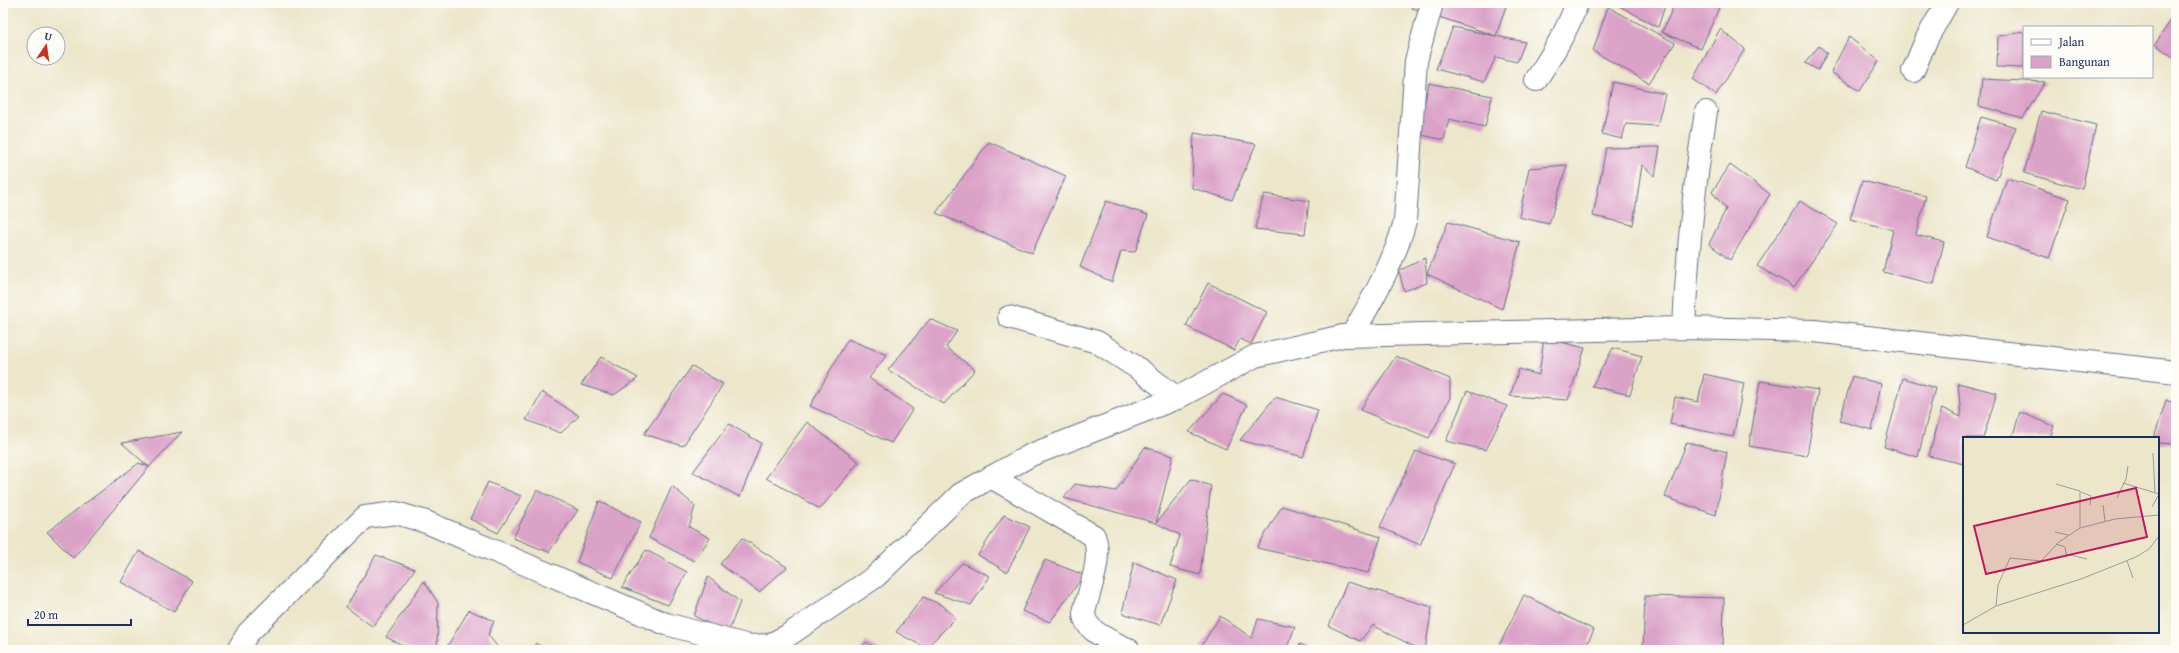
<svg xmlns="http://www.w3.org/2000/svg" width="2179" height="653" viewBox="0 0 2179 653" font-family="'Gentium Book Plus',serif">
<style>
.building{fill:#dba2c8}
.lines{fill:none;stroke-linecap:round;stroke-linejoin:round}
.street-casing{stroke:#646f84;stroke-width:24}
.street{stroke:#fff;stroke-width:22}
.inset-road{fill:none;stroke:#989d9f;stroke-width:1}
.view{fill:#c2185b;fill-opacity:0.15;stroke:#c2185b;stroke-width:2}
.inset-edge{fill:none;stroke:#1b2f5e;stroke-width:2}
</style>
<rect width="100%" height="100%" fill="#fdfcf7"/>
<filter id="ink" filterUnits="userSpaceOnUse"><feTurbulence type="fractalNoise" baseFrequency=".025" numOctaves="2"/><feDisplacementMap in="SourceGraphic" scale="8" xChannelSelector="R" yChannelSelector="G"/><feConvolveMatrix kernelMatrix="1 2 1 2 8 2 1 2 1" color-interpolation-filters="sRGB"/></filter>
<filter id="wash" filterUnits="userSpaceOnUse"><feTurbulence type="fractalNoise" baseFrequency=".012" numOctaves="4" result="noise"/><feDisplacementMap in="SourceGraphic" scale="16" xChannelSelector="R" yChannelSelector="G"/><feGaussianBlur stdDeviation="0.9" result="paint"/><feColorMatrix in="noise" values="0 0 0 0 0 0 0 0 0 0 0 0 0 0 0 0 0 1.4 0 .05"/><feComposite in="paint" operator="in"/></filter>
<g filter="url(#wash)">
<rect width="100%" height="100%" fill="#ece6ca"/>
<g id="blocks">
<g class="building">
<path d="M1414 3H1507L1496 36 1412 8Z"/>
<path d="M1614 3H1666L1658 27Z"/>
<path d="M1675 3H1721L1701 49 1662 32Z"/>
<path d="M1608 7 1675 43 1649 83 1593 51Z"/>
<path d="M2174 16 2176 18V59L2155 44Z"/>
<path d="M1453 27 1496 36 1525 42 1517 62 1496 57 1484 82 1436 69Z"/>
<path d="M1720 29 1745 49 1716 95 1693 79Z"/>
<path d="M2024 32V68L1997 67 1998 36Z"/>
<path d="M1849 37 1879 61 1860 91 1831 72Z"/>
<path d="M1819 46 1827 53 1818 70 1805 63Z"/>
<path d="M1982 79 2045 82 2023 118 1979 106Z"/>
<path d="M1613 82 1665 94 1657 126 1626 124 1622 139 1602 134Z"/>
<path d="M1429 83 1492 96 1485 127 1449 119 1444 140 1418 134Z"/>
<path d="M2041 111 2096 125 2082 189 2024 173Z"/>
<path d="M1981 117 2016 127 1996 180 1965 167Z"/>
<path d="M1194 133 1256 144 1232 200 1192 188Z"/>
<path d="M989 142 1066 176 1032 253 936 213Z"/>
<path d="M1660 147 1655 176 1642 165 1633 225 1593 216 1606 148Z"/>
<path d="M1567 165 1549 224 1519 217 1529 168Z"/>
<path d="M1730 165 1770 194 1730 260 1709 244 1726 209 1712 192Z"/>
<path d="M2007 178 2070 199 2049 258 1987 237Z"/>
<path d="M1862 181 1926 196 1916 235 1944 242 1934 284 1883 272 1893 230 1850 219Z"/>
<path d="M1264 194 1309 201 1305 234 1255 229Z"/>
<path d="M1106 201 1148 215 1135 252 1121 251 1112 282 1080 267Z"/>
<path d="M1800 201 1838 224 1794 287 1757 266Z"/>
<path d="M1448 222 1520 242 1502 309 1427 274Z"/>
<path d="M1425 258 1427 283 1404 291 1399 271Z"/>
<path d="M1208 283 1267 312 1251 344 1240 339 1234 350 1186 326Z"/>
<path d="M930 319 957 331 946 347 975 370 944 404 888 370Z"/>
<path d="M1544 338 1585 348 1568 400 1510 396 1519 369 1539 375Z"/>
<path d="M848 339 887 355 869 378 913 409 891 443 810 406Z"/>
<path d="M1613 348 1642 356 1630 395 1592 386Z"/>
<path d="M1396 356 1450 379V398L1429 438 1360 410Z"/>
<path d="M601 357 638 378 614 395 581 385Z"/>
<path d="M692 366 723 384 683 446 644 434Z"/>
<path d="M1704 374 1744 383 1733 437 1670 424 1675 397 1698 402Z"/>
<path d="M1852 376 1881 384 1872 430 1840 421Z"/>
<path d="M1903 378 1935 388 1918 457 1884 447Z"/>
<path d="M1760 381 1818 390 1807 456 1749 446Z"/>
<path d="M1958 383 1997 393 1983 438H1964V464L1929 456 1942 408 1961 417Z"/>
<path d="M1467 391 1507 406 1486 450 1446 441Z"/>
<path d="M542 392 579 416 561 433 526 420Z"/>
<path d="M1223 394 1247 405 1226 449 1189 432Z"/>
<path d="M1275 397 1318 410 1303 457 1240 440Z"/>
<path d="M2166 400 2176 404V444L2158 443V438H2154Z"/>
<path d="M2020 412 2054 426 2050 438H2012Z"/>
<path d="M807 422 859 462 820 509 766 478Z"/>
<path d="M729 424 761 443 740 497 693 472Z"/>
<path d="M182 432 149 467 122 443Z"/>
<path d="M1687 442 1727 452 1716 515 1665 497Z"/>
<path d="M1145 447 1173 456 1156 523 1191 479 1211 486 1200 575 1170 567 1180 535 1156 523 1064 498 1075 484 1116 491Z"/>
<path d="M1416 451 1455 464 1420 545 1380 527Z"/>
<path d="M139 463 149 467 73 558 47 532Z"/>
<path d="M488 482 521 496 498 533 470 519Z"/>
<path d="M672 486 695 506 689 527 710 538 694 561 649 538Z"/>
<path d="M537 490 578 510 549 552 513 538Z"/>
<path d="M599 501 641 522 613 578 577 562Z"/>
<path d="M1282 506 1381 537 1368 573 1257 548Z"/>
<path d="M1004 515 1030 527 1007 572 978 555Z"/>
<path d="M742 538 787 567 759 592 720 564Z"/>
<path d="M646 550 687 572 668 605 622 587Z"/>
<path d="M139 551 192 581 174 612 121 582Z"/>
<path d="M376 555 415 569 373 627 346 607Z"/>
<path d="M1045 560 1084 575 1050 622 1022 611Z"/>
<path d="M1134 562 1177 580 1160 625 1122 613Z"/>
<path d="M962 563 990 576 971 605 934 593Z"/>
<path d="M708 577 740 602 728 633 694 616Z"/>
<path d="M424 581 438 603 437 650H412L386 637Z"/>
<path d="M1347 582 1432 607 1425 650H1420L1373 625 1360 641 1329 626Z"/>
<path d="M1524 595 1594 630 1584 650 1498 648Z"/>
<path d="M1645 596 1724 598 1723 650H1643Z"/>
<path d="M923 597 942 605 956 618 926 648 896 632Z"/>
<path d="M469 610 494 621 488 635 500 650H445Z"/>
<path d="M1220 616 1252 638 1258 619 1295 627 1286 650H1210L1200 648Z"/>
<path d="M866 642 880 650H860Z"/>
<path d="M536 643 546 650H532Z"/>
<path d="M1300 644 1315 650H1298Z"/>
</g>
</g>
</g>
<g filter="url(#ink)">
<use href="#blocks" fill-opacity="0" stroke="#646f84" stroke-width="1"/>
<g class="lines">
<defs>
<g id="street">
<path d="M1913 71 1927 38 1947 3"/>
<path d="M1536 80C1552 55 1567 31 1577 3"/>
<path d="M1009 317 1097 342 1136 367 1177 398"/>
<path d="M1684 328C1687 255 1694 184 1706 112"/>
<path d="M1352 335C1373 298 1394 263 1405 221L1416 61 1432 3"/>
<path d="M991 477 1094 536C1103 559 1089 589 1084 613 1084 632 1114 642 1129 650"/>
<path d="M238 650 248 633 365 517 396 513 426 522 666 624 749 646 769 645 787 636 875 577 961 494 1031 455 1177 398 1255 356 1343 336 1684 328 1814 331 2176 372"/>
</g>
</defs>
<use href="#street" class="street-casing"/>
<use href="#street" class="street"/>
</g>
</g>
<g transform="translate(1963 437)">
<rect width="196" height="196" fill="#ece6ca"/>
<path class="inset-road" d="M190 16 192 56M160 46 196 57M93 47 117 54V90M118 55 128 59 127 68M154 61 163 42 165 29M140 68 142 84M189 70 196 57M92 95 105 98M93 107 102 110 103 117 124 122M164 124 170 141M33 169 35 148 47 121 78 124 96 105 117 91 152 82 196 78M0 188 33 169 118 142 173 120 186 112 196 99"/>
<path class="view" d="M173 51 184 100 23 137 11 89Z"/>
<rect width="196" height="196" class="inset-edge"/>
</g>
<rect width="2179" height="653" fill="none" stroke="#fdfcf7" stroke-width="16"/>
<rect x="2023" y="26" width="130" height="52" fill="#fdfcf7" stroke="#a3aaba"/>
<rect x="2031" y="39" width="20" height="6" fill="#ffffff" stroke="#a3aaba"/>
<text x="2059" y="46" font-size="12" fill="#1b2f5e">Jalan</text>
<rect x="2031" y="56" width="20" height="12" fill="#dba2c8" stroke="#a3aaba"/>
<text x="2059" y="66" font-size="12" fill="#1b2f5e">Bangunan</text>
<g transform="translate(46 46) rotate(13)"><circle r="19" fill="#fdfcf7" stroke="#a3aaba"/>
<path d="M0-3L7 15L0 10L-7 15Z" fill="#c8321e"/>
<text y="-6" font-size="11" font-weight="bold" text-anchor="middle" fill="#1b2f5e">U</text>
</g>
<path d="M28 619v6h103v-6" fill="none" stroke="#1b2f5e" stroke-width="2"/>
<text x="34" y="619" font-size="12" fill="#1b2f5e" stroke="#fdfcf7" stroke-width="3" paint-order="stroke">20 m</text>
</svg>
